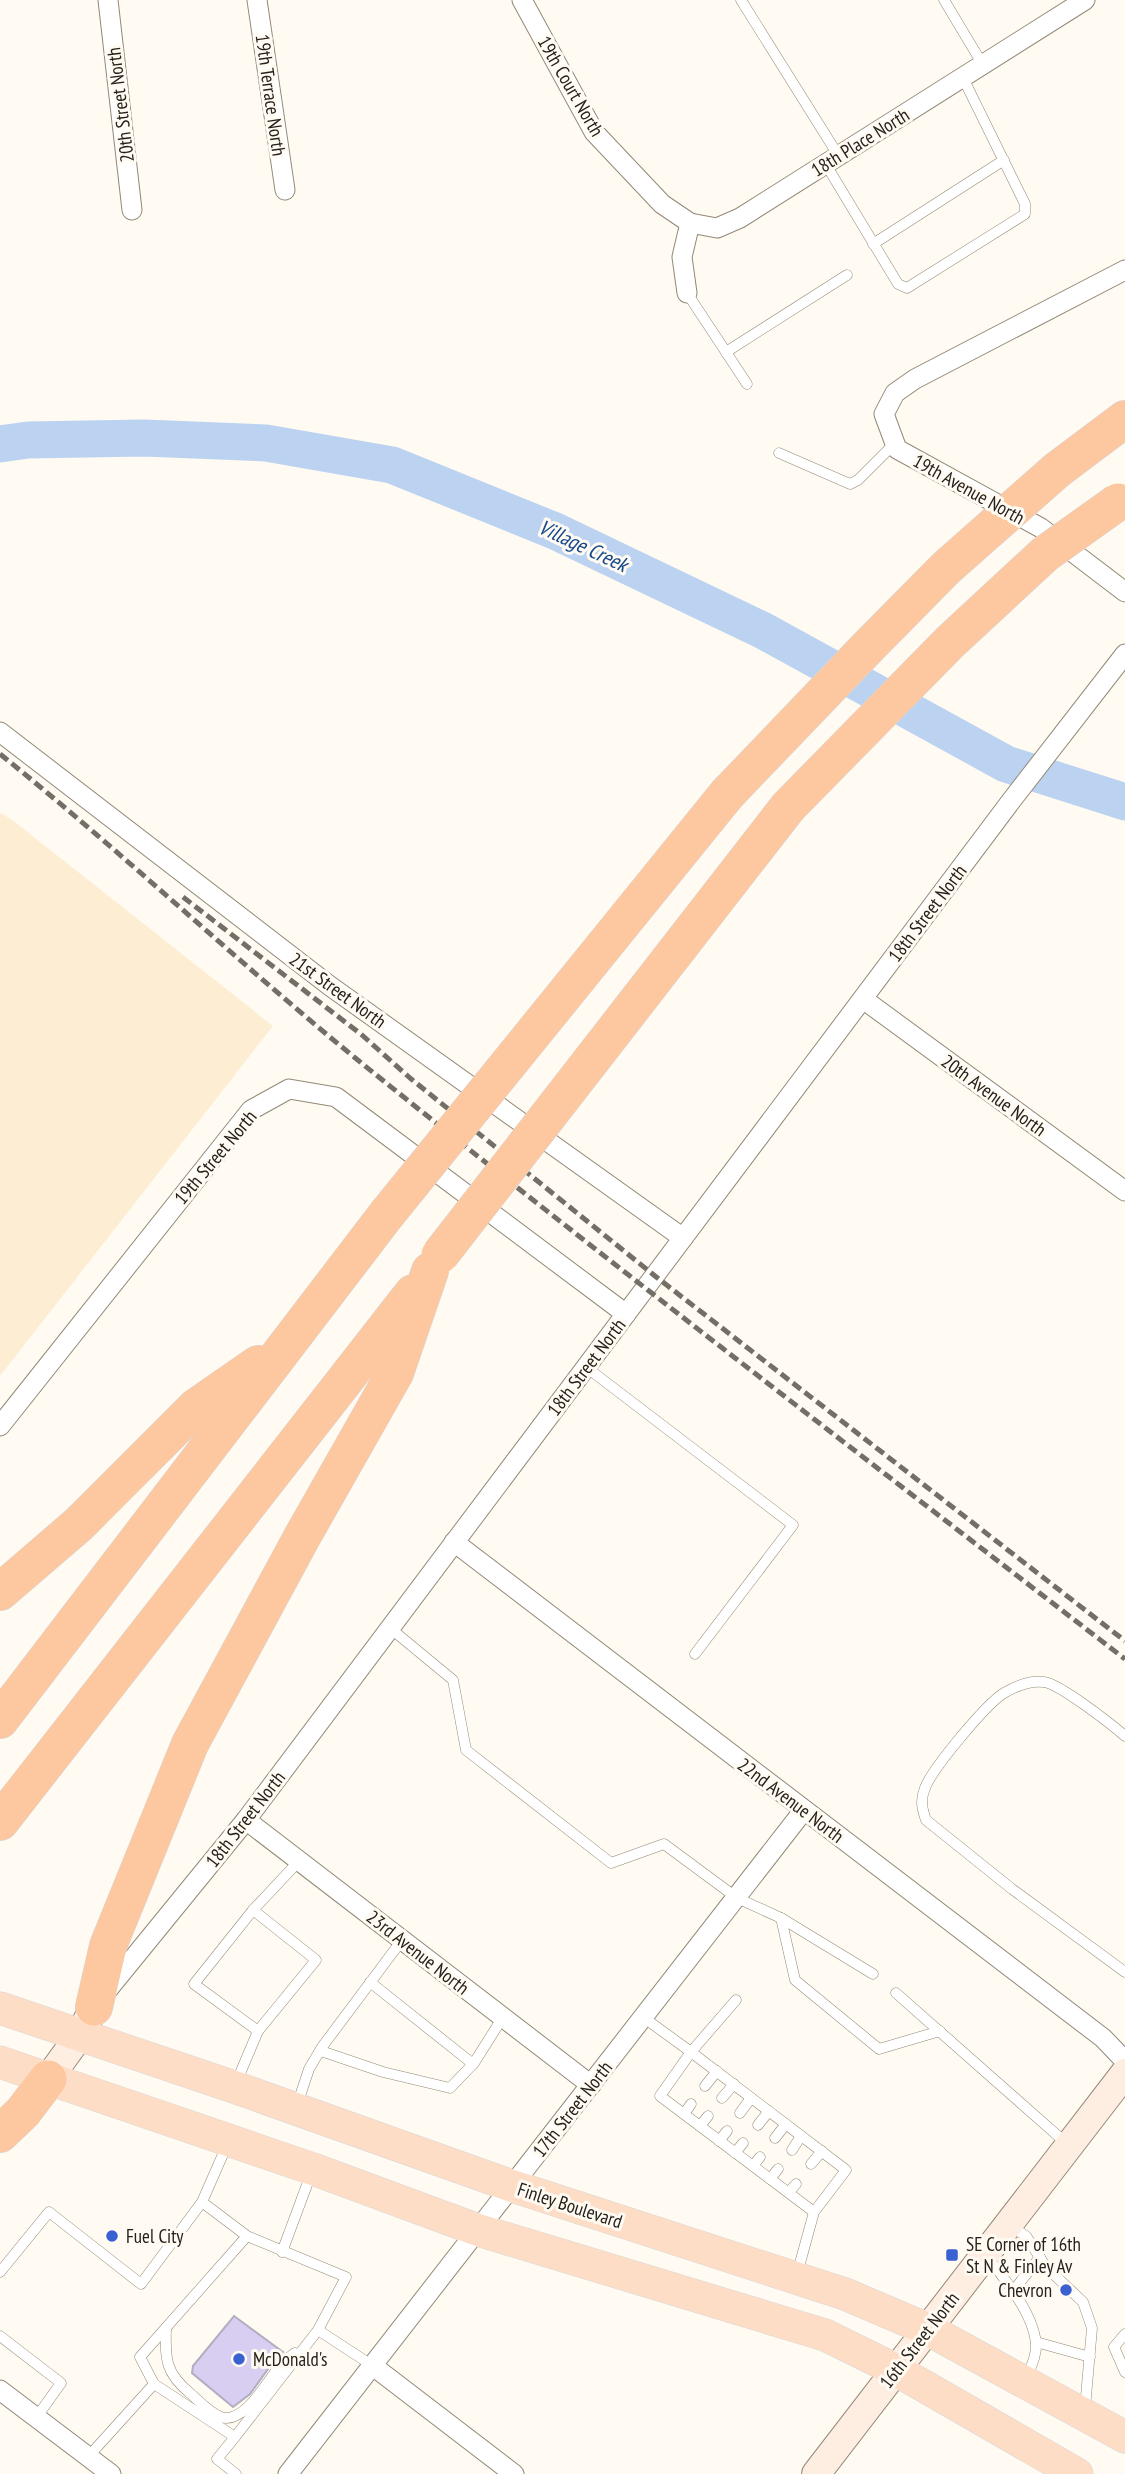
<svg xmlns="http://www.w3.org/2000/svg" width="1125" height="2474" viewBox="0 0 1125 2474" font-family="'PT Sans Narrow',sans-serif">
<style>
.built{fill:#fdeed3}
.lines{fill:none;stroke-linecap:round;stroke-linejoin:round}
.river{stroke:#bbd2f1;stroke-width:37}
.building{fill:#d8cef2;stroke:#b2adc1;stroke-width:2}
.lane-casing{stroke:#938977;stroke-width:11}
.street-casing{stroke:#938977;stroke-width:21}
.secondary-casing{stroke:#938977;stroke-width:30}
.primary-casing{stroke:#d8d7d6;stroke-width:33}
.highway-casing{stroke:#d8d7d6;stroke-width:38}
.lane{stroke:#fff;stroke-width:10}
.street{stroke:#fff;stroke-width:19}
.secondary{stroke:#feeee2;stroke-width:28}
.primary{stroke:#feddc6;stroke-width:32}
.highway{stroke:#fdc7a0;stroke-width:37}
.rail{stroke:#736f67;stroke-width:5;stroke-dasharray:10 5;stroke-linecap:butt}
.highway-bridge-casing{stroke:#d8d7d6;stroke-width:38;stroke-linecap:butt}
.highway-bridge{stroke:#fdc7a0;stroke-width:37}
.poi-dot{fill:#3961d2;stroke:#fffaf2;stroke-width:2.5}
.labels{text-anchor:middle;stroke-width:6;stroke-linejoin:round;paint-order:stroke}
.street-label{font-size:19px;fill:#26221b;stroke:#fffaf2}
.poi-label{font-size:19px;fill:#26221b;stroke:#fffaf2;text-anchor:start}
.water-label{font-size:21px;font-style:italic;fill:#14498c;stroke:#fffaf2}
</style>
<rect width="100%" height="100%" fill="#fffaf2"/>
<path class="built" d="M0 813 11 819 273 1026 0 1376Z"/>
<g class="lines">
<path class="river" d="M0 444 28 440 144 438 266 443 392 465 555 531 762 630 1006 764 1125 802"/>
</g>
<path class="building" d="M234 2316 283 2352 276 2358 250 2394 233 2407 192 2373 193 2366Z"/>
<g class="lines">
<defs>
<g id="lane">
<path d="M741 0 838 155"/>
<path d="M944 0 983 65"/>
<path d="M825 163 898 284 907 288 1025 214V204L963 78"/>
<path d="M873 244 1004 160"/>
<path d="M687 293 747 384"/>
<path d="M726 352 847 275"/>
<path d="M779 453 850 484 858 480 895 443"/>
<path d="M586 1367 793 1525 695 1654"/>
<path d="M390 1628 453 1680 466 1750 611 1863 664 1844 737 1898 781 1918 873 1974"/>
<path d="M1125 1736C1111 1724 1060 1684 1044 1682 1030 1680 1016 1686 1004 1693 986 1704 932 1769 925 1788 920 1800 922 1809 926 1820L1012 1889 1125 1972"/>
<path d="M253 1910 299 1861"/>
<path d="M781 1918 795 1980 879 2049 940 2031"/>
<path d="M370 1982 473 2064"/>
<path d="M896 1993 1066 2143"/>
<path d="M643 2017 691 2052 736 2000"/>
<path d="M321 2051 383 2072 450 2088 474 2063 503 2017"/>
<path d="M236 2083 258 2031 316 1960 253 1910 194 1984 258 2031"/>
<path d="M705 2086 717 2071"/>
<path d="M722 2098 734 2084"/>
<path d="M297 2105 309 2069 322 2047 402 1940"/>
<path d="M740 2113 751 2098"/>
<path d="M684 2114 691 2104"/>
<path d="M758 2125 769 2111"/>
<path d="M700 2126 708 2116"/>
<path d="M775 2138 786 2124"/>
<path d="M719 2141 727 2131"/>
<path d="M227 2145 202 2202 247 2236 346 2277 318 2330 235 2437 154 2384 140 2357 247 2236"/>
<path d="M792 2150 801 2136"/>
<path d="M735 2153 743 2143"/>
<path d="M811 2164 822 2151"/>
<path d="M753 2166 760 2157"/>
<path d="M770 2179 778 2169"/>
<path d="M789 2192 796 2184"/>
<path d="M1009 2225 1026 2236 1046 2267 1083 2302 1092 2328 1085 2408"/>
<path d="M282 2252 311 2174"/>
<path d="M987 2256C1005 2280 1036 2316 1036 2347 1036 2358 1030 2369 1026 2379"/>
<path d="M0 2272 49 2212 141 2284 202 2202"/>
<path d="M797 2274 814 2212 846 2170 691 2052 660 2096 814 2212"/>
<path d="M1013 2291 1040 2257"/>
<path d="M166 2328C165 2359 165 2373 191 2394 200 2402 210 2413 221 2417 245 2425 269 2378 282 2363 286 2359 291 2356 295 2353"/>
<path d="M318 2330 373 2366"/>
<path d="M1125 2334 1114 2347 1125 2372"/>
<path d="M0 2336 61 2383 36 2418"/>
<path d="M1036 2342 1090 2357"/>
<path d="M235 2437 217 2459 236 2474"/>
<path d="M88 2457 154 2384"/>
</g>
<g id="street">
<path d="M108 0 132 210"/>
<path d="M257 0 285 190"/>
<path d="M522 0 594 132 662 204 690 223"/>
<path d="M1125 270 915 379 895 393 884 414 897 449 1041 528 1125 592"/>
<path d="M687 293 682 257 690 223 717 228 740 218 1085 0"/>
<path d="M0 732 330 986 683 1238"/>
<path d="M863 999 1125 1191"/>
<path d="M0 1426 251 1110 289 1089 336 1097 626 1314"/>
<path d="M454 1542 1103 2038 1125 2061"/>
<path d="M246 1820 591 2085"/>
<path d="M105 1993 246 1820 1011 801 1125 654"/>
<path d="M373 2366 514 2474"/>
<path d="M0 2390 111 2474"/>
<path d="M288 2474 804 1810"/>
</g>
<g id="secondary">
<path d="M48 2079 80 2035 89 2017"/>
<path d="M816 2474 1125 2073"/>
</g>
<g id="primary">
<path d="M0 2008 234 2087 512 2186 845 2294 927 2329 1125 2437"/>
<path d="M0 2062 313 2169 478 2230 825 2335 896 2370 1077 2474"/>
</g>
<g id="highway">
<path d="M1057 470 1125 419"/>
<path d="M0 1592 79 1524 196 1407 258 1364"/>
<path d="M0 1720 386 1215"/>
<path d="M0 1822 413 1293"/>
<path d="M94 2007 108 1946 190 1744 302 1537 395 1373 430 1271"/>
<path d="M0 2134 23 2112 48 2079"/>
</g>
</defs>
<use href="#lane" class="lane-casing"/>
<use href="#street" class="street-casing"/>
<use href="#secondary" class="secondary-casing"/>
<use href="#primary" class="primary-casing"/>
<use href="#highway" class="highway-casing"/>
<use href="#lane" class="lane"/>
<use href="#street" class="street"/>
<use href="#secondary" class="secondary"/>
<use href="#primary" class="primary"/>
<use href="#highway" class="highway"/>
<g class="rail">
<path d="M0 754C128 857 247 971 375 1074 622 1273 874 1465 1125 1659"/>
<path d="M183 897 362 1035 410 1078 655 1276 1125 1641"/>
</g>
<defs>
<g id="highway-bridge">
<path d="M386 1215 727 794 867 648 946 568 1057 470"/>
<path d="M440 1255 788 807 950 642 1045 554 1118 502"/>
</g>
</defs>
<use href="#highway-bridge" class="highway-bridge-casing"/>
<use href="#highway-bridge" class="highway-bridge"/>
</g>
<g class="poi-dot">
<circle cx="112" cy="2236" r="7"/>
<rect x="945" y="2248" width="14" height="14" rx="3.5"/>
<circle cx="1066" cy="2290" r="7"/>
<circle cx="239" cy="2359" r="7"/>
</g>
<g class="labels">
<g class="street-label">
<text transform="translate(571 86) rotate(60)" y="7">19th Court North</text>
<text transform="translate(271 95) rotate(82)" y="7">19th Terrace North</text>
<text transform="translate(120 105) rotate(-97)" y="7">20th Street North</text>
<text transform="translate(860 142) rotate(-32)" y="7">18th Place North</text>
<text transform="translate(969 489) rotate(29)" y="7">19th Avenue North</text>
<text transform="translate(927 913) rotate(-53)" y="7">18th Street North</text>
<text transform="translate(338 990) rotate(36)" y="7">21st Street North</text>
<text transform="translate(994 1095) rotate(36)" y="7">20th Avenue North</text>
<text transform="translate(215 1157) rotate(-50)" y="7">19th Street North</text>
<text transform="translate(586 1367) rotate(-53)" y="7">18th Street North</text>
<text transform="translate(791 1800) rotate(37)" y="7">22nd Avenue North</text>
<text transform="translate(245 1819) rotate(-52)" y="7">18th Street North</text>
<text transform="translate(418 1952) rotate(38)" y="7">23rd Avenue North</text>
<text transform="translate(572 2109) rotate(-52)" y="7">17th Street North</text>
<text transform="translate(570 2205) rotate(18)" y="7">Finley Boulevard</text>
<text transform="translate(919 2340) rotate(-52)" y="7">16th Street North</text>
</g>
<g class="poi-label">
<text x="126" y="2243">Fuel City</text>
<text x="966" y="2251">SE Corner of 16th<tspan x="966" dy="22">St N &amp; Finley Av</tspan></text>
<text x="1052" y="2297" text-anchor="end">Chevron</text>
<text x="253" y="2366">McDonald's</text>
</g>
<g class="water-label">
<text transform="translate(583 546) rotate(25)" y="7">Village Creek</text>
</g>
</g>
</svg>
